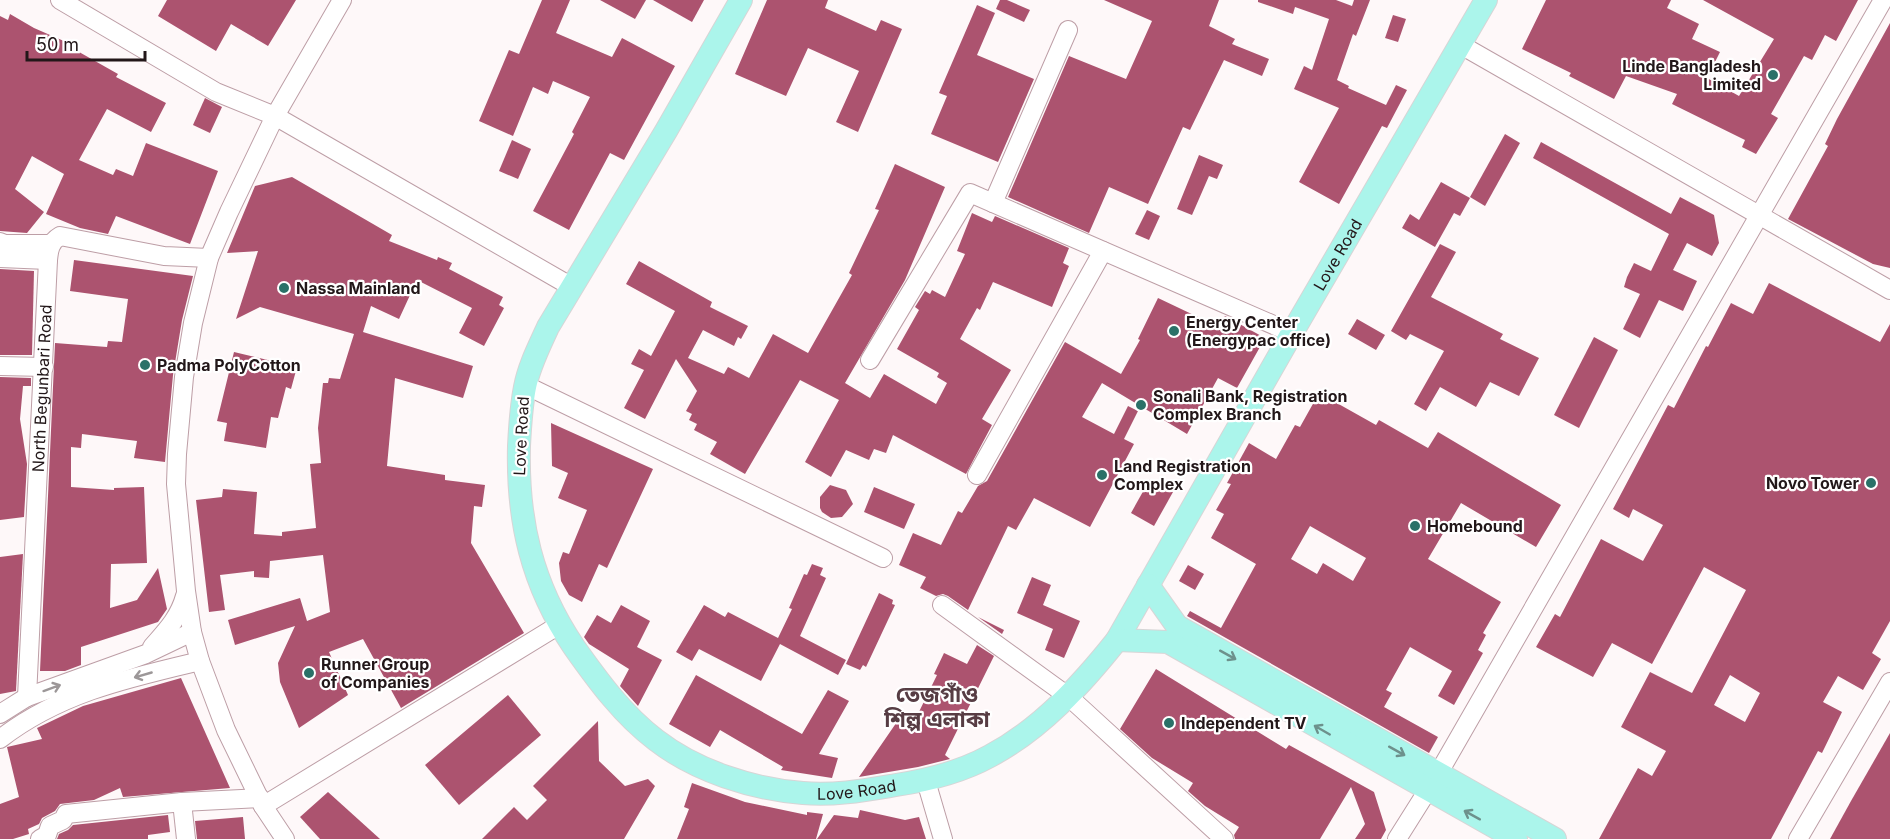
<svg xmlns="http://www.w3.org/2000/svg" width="1890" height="839" viewBox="0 0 1890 839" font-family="Inter,'Noto Sans Bengali',sans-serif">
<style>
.building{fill:#ac536f;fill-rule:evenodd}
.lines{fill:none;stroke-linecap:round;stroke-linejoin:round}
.minor-casing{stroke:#bd9ea6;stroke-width:20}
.major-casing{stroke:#d7d5d6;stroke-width:24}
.minor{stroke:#fff;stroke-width:18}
.major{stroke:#abf5eb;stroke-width:22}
.oneway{stroke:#6d918c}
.oneway2{stroke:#9c9798}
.poi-dot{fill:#2a7168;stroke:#fff;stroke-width:2}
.labels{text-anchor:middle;stroke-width:4.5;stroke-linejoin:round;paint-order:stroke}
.poi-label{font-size:16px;font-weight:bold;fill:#221719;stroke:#fff;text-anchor:start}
.street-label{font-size:16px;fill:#221719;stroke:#fff}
.district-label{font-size:22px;font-weight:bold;fill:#573d44;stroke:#fff}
</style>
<rect width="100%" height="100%" fill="#fef8f9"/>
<g class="building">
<path d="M167 0H296L268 46 231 24 216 51 158 16Z"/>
<path d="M542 0H570L556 33 612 57 622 38 675 66 624 160 610 153 569 230 533 211 574 134 572 132 590 97 553 81 548 94 533 87 513 136 479 121 509 50 519 54Z"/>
<path d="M600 0H646L635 19Z"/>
<path d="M653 0H704L692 22Z"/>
<path d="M767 0H828L825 8 876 31 881 20 902 29 858 132 836 122 859 71 808 48 786 96 735 74Z"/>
<path d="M1000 0H1007L1030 10 1024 22 996 9Z"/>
<path d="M1104 0H1219L1209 26 1235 39 1232 44 1269 59 1262 76 1224 60 1190 130 1183 127 1148 204 1109 187 1089 233 1008 197 1069 56 1126 79 1152 21Z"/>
<path d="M1258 0H1336L1352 6 1354 0H1370L1356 36 1353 34 1337 80 1349 86 1348 88 1386 105 1396 85 1407 90 1387 128 1382 126 1339 204 1299 182 1339 108 1294 89 1304 66 1312 70 1329 19 1295 7 1293 14 1258 2Z"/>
<path d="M1546 0H1671L1667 8 1699 24 1692 39 1720 52 1707 78 1739 96 1774 39 1703 0H1858L1836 41 1825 35 1812 60 1804 56 1771 114 1778 118 1756 154 1742 147 1745 140 1672 104 1677 94 1626 76 1614 99 1569 76 1571 73 1522 49Z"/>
<path d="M977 5 995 13 977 55 1034 79 998 162 931 134 947 96 939 93Z"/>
<path d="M10 14 34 28 73 45 72 48 118 74 116 77 166 103 151 132 107 109 79 160 113 175 116 169 133 176 146 143 218 171 190 244 116 216 108 234 80 228 46 214 64 174 32 156 15 189 44 212 27 233 0 231V16L8 20Z"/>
<path d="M1393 15 1406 19 1398 42 1385 38Z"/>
<path d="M1890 23V268L1873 264 1788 219 1828 146 1825 144 1837 119Z"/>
<path d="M205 98 222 107 210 133 193 125Z"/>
<path d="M1505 134 1520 143 1485 206 1470 197Z"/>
<path d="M512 140 531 149 518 179 499 171Z"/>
<path d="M1541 142 1671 214 1680 197 1714 215 1719 243 1712 256 1687 243 1673 270 1697 281 1683 311 1659 300 1640 338 1623 329 1640 294 1624 287 1627 277 1634 263 1651 271 1669 234 1533 158Z"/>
<path d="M1199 155 1223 165 1217 179 1209 176 1192 215 1177 209Z"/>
<path d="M895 164 945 187 905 280 845 383 870 398 884 374 936 404 947 383 937 377 939 373 897 349 919 310 915 307 925 291 930 294 932 290 945 297 965 254 957 251 972 213 992 222 995 216 1069 248 1063 263 1069 266 1052 307 993 282 980 310 977 308 960 339 1011 370 982 419 992 425 966 474 893 435 886 453 874 449 869 460 846 450 831 477 805 462 839 400 800 380 745 474 710 454 717 442 694 430 697 424 689 420 692 414 686 411 697 391 676 359 645 419 624 408 644 370 631 364 639 349 651 356 675 311 626 284 639 261 712 302 710 307 748 326 741 339 738 337 734 346 703 330 688 358 724 374 728 367 749 378 773 334 808 353 852 275 849 273 879 210 875 209Z"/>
<path d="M292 177 392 235 389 241 437 260 438 257 452 263 449 269 503 297 499 305 504 308 484 346 459 333 472 308 417 280 399 319 371 306 363 332 473 366 463 398 395 378 387 466 445 475V480L485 485 482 507 474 506 471 543 524 633 401 708 363 639 329 652 348 695 299 728 280 682 278 663 295 626 235 645 228 620 300 598 307 621 330 612 323 555 270 561 269 578 254 577V571L220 575 225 610 209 612 196 500 222 497 223 489 257 492 254 534 282 536V532L316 528 310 464 321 463 318 428 323 383H328L329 378 340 379 354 334 260 307 236 319 258 251 227 253 255 186Z"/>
<path d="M1441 182 1470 198 1460 216 1454 213 1435 247 1402 228 1410 214 1419 220Z"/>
<path d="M1147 210 1160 216 1149 240 1135 234Z"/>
<path d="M1440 244 1456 252 1431 297 1503 334 1500 339 1539 358 1519 396 1490 382 1476 407 1440 387 1426 411 1414 404 1444 351 1410 334 1406 340 1391 331Z"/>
<path d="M74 260 193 276 182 320 173 375 165 462 134 458 137 441 82 434 81 448 71 447V487L114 490V488L144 487 147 563 111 564 110 608 137 600 158 568 167 609 158 622 81 647V665L65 671H40L55 343 107 347 108 341 122 342 128 299 70 291Z"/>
<path d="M0 269 34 271 32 355H0Z"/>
<path d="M1769 283 1880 342 1890 324V621L1872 653 1881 659 1863 690 1838 676 1823 702 1842 712 1822 753 1818 751 1771 839H1599L1638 768 1652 776 1666 751 1621 727 1650 672 1692 693 1746 590 1704 567 1652 664 1612 643 1593 677 1536 647 1555 614 1560 617 1601 539 1643 561 1663 525 1633 509 1629 518 1613 509 1668 405 1674 408 1706 346 1708 347 1731 303 1753 314ZM1730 675 1760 693 1745 722 1714 705Z"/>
<path d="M1158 298 1219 327 1225 316 1265 338 1237 388 1218 378 1187 434 1102 383 1082 417 1114 434 1128 406 1138 411 1124 439 1134 444 1090 527 1034 498 1016 530 1008 526 968 610 948 596 943 594 936 596 920 588 926 577 899 565 913 533 941 545 958 511 962 513 978 486 987 481 1065 342 1121 374 1140 340 1138 339Z"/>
<path d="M1357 319 1385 335 1376 350 1348 334Z"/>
<path d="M1594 337 1618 350 1579 428 1554 415Z"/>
<path d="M234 352 297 367 291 389 286 387 278 418 271 417 266 448 224 441 227 423 217 421Z"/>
<path d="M0 377 31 378V386H23L20 419 27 464 24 517 0 520Z"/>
<path d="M1319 393 1376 425 1379 420 1428 448 1438 432 1561 505 1536 547 1461 503 1428 559 1501 602 1483 633 1486 635 1478 650 1483 653 1454 705 1438 696 1452 671 1410 647 1386 690 1392 693 1384 707 1438 737 1429 753 1187 616 1190 611 1221 628 1256 564 1211 538 1224 514 1216 510 1231 484 1227 483 1249 443 1276 459 1295 425 1300 427ZM1310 526 1366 558 1353 581 1323 563 1317 574 1291 559Z"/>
<path d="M551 423 653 469 607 568 599 564 582 602 569 595 561 581 559 563 563 552 569 554 587 510 558 498 568 473 552 466Z"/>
<path d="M1150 479 1173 492 1154 526 1131 513Z"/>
<path d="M830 485 846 490 853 504 842 517 831 518 822 512 820 508V497Z"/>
<path d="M874 487 915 504 904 529 864 512Z"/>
<path d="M23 554 16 691 0 694V557Z"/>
<path d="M812 564 823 568 820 575 826 578 800 636 846 660 838 675 780 644 761 681 699 649 692 661 676 652 704 605 725 617 728 612 778 638 792 609 789 608 804 574 807 575Z"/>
<path d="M1188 565 1204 574 1195 590 1179 581Z"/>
<path d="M1032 577 1051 585 1043 605 1080 621 1064 658 1045 650 1053 629 1017 613Z"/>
<path d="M879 593 893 600 892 604 895 605 866 667 863 665 860 670 846 664Z"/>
<path d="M621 605 650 621 637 647 662 660 638 706 620 686 629 669 589 644 584 637 597 615 611 623Z"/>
<path d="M978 617 1004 630 1002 634Z"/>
<path d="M977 645 994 656 945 755 950 759 918 767 859 777 901 716 914 722 937 675 934 674 944 653 967 664Z"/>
<path d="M1156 669 1286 749 1289 745 1374 792 1386 830 1381 839H1355L1365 824 1351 787 1320 839H1235L1234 835 1239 827 1205 806 1188 791 1193 783 1152 758 1120 729Z"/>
<path d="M696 675 802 734 828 690 849 701 819 754 838 758 832 778 781 770 783 767 720 730 710 747 669 724Z"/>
<path d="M181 678 230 788 123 797 120 788 94 800 60 804 55 811 42 818 39 824 28 829 29 834 13 839H0V804L19 797 7 747 42 739 37 728 83 706Z"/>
<path d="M508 695 541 735 459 805 425 765Z"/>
<path d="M598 721 599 761 625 786 648 779 655 786 624 839H482L514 807 527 820 547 800 533 786Z"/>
<path d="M1890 733V839H1830L1851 801Z"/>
<path d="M692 783 745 802 807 815V812L823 814 816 839H677L689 809 684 807Z"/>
<path d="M328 792 380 839H320L300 817Z"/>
<path d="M860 810 905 820 919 817 926 839H817L834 815 858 818Z"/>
<path d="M168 815 170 832 148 835V839H57L59 834 68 830 73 825Z"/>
<path d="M243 817 245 839H197L195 821Z"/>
</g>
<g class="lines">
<defs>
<g id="minor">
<path d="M60 0 216 92 275 116 572 287"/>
<path d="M1461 45 1890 290"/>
<path d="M993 203 1068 30"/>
<path d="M0 242 5 244H51"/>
<path d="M0 258 48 260"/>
<path d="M870 360 970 193 1292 333"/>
<path d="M0 366 44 367"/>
<path d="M525 385 883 558"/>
<path d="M977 475 1103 251"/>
<path d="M942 605 1069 697 1224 839"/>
<path d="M152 647C166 631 179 618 185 596"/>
<path id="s1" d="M27 697 48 260C49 250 50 242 60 236L164 256 209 258"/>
<path d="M0 714 27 697 146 654 192 632"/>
<path d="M0 739C59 693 128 678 200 661"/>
<path d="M926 781 943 839"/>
<path d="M182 802 186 839"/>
<path d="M263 806 559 625"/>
<path d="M40 839 47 835 50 826 63 820 66 814 182 802 260 798"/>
<path d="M285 839 263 806 226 730 200 661 192 632 186 591 176 484 177 454 184 377 193 323 209 258 229 212 275 116 342 0"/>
<path d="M1397 839 1438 774 1883 0"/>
<path d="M1798 839 1890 682"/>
</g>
<g id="major">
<path id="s2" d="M741 0 666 131 548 327C539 347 529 366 525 387 521 407 520 426 519 446 517 521 532 585 574 647 598 681 623 715 656 740 696 771 752 789 803 793 834 796 866 790 896 785 929 780 961 772 990 756 1041 729 1082 684 1117 640L1292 333 1486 0"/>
<path d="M1148 585 1177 626 1555 839"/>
<path d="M1117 640 1168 642 1516 839"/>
</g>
</defs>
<use href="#minor" class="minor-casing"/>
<use href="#major" class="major-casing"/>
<use href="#minor" class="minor"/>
<use href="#major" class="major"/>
</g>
<defs><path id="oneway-shaft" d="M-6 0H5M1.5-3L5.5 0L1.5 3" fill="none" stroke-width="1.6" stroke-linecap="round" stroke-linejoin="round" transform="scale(1.5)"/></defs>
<g class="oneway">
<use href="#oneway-shaft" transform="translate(1228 655) rotate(29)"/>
<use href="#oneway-shaft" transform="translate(1322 730) rotate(-150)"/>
<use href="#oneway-shaft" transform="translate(1397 751) rotate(29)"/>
<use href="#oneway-shaft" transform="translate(1472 815) rotate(-151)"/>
</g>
<g class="oneway2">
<use href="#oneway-shaft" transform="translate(143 675) rotate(164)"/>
<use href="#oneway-shaft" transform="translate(52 688) rotate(-20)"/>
</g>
<g class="poi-dot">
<circle cx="1773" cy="75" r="6"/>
<circle cx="284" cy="288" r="6"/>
<circle cx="1174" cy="331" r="6"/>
<circle cx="145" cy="365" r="6"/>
<circle cx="1141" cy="405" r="6"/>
<circle cx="1102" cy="475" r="6"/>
<circle cx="1871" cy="483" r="6"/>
<circle cx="1415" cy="526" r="6"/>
<circle cx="309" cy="673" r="6"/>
<circle cx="1169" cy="723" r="6"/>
</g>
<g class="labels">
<g class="poi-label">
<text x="1761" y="72" text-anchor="end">Linde Bangladesh<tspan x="1761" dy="18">Limited</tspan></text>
<text x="296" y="294">Nassa Mainland</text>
<text x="1186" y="328">Energy Center<tspan x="1186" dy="18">(Energypac office)</tspan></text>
<text x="157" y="371">Padma PolyCotton</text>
<text x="1153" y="402">Sonali Bank, Registration<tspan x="1153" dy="18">Complex Branch</tspan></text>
<text x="1114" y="472">Land Registration<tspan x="1114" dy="18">Complex</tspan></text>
<text x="1859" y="489" text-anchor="end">Novo Tower</text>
<text x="1427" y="532">Homebound</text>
<text x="321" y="670">Runner Group<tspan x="321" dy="18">of Companies</tspan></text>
<text x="1181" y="729">Independent TV</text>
</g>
<g class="street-label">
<text dy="6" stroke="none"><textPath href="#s2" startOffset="1808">Love Road</textPath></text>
<text dy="6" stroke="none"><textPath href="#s1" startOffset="309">North Begunbari Road</textPath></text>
<text transform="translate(521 436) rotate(-87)" y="6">Love Road</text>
<text dy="6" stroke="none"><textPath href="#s2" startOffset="1052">Love Road</textPath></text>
</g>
<g class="district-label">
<text x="937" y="702">তেজগাঁও<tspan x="937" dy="25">শিল্প এলাকা</tspan></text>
</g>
</g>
<path d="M27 51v9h118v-9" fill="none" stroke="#221719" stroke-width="3"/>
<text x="36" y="51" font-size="18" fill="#221719" stroke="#ffffff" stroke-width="4.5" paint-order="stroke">50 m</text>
</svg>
